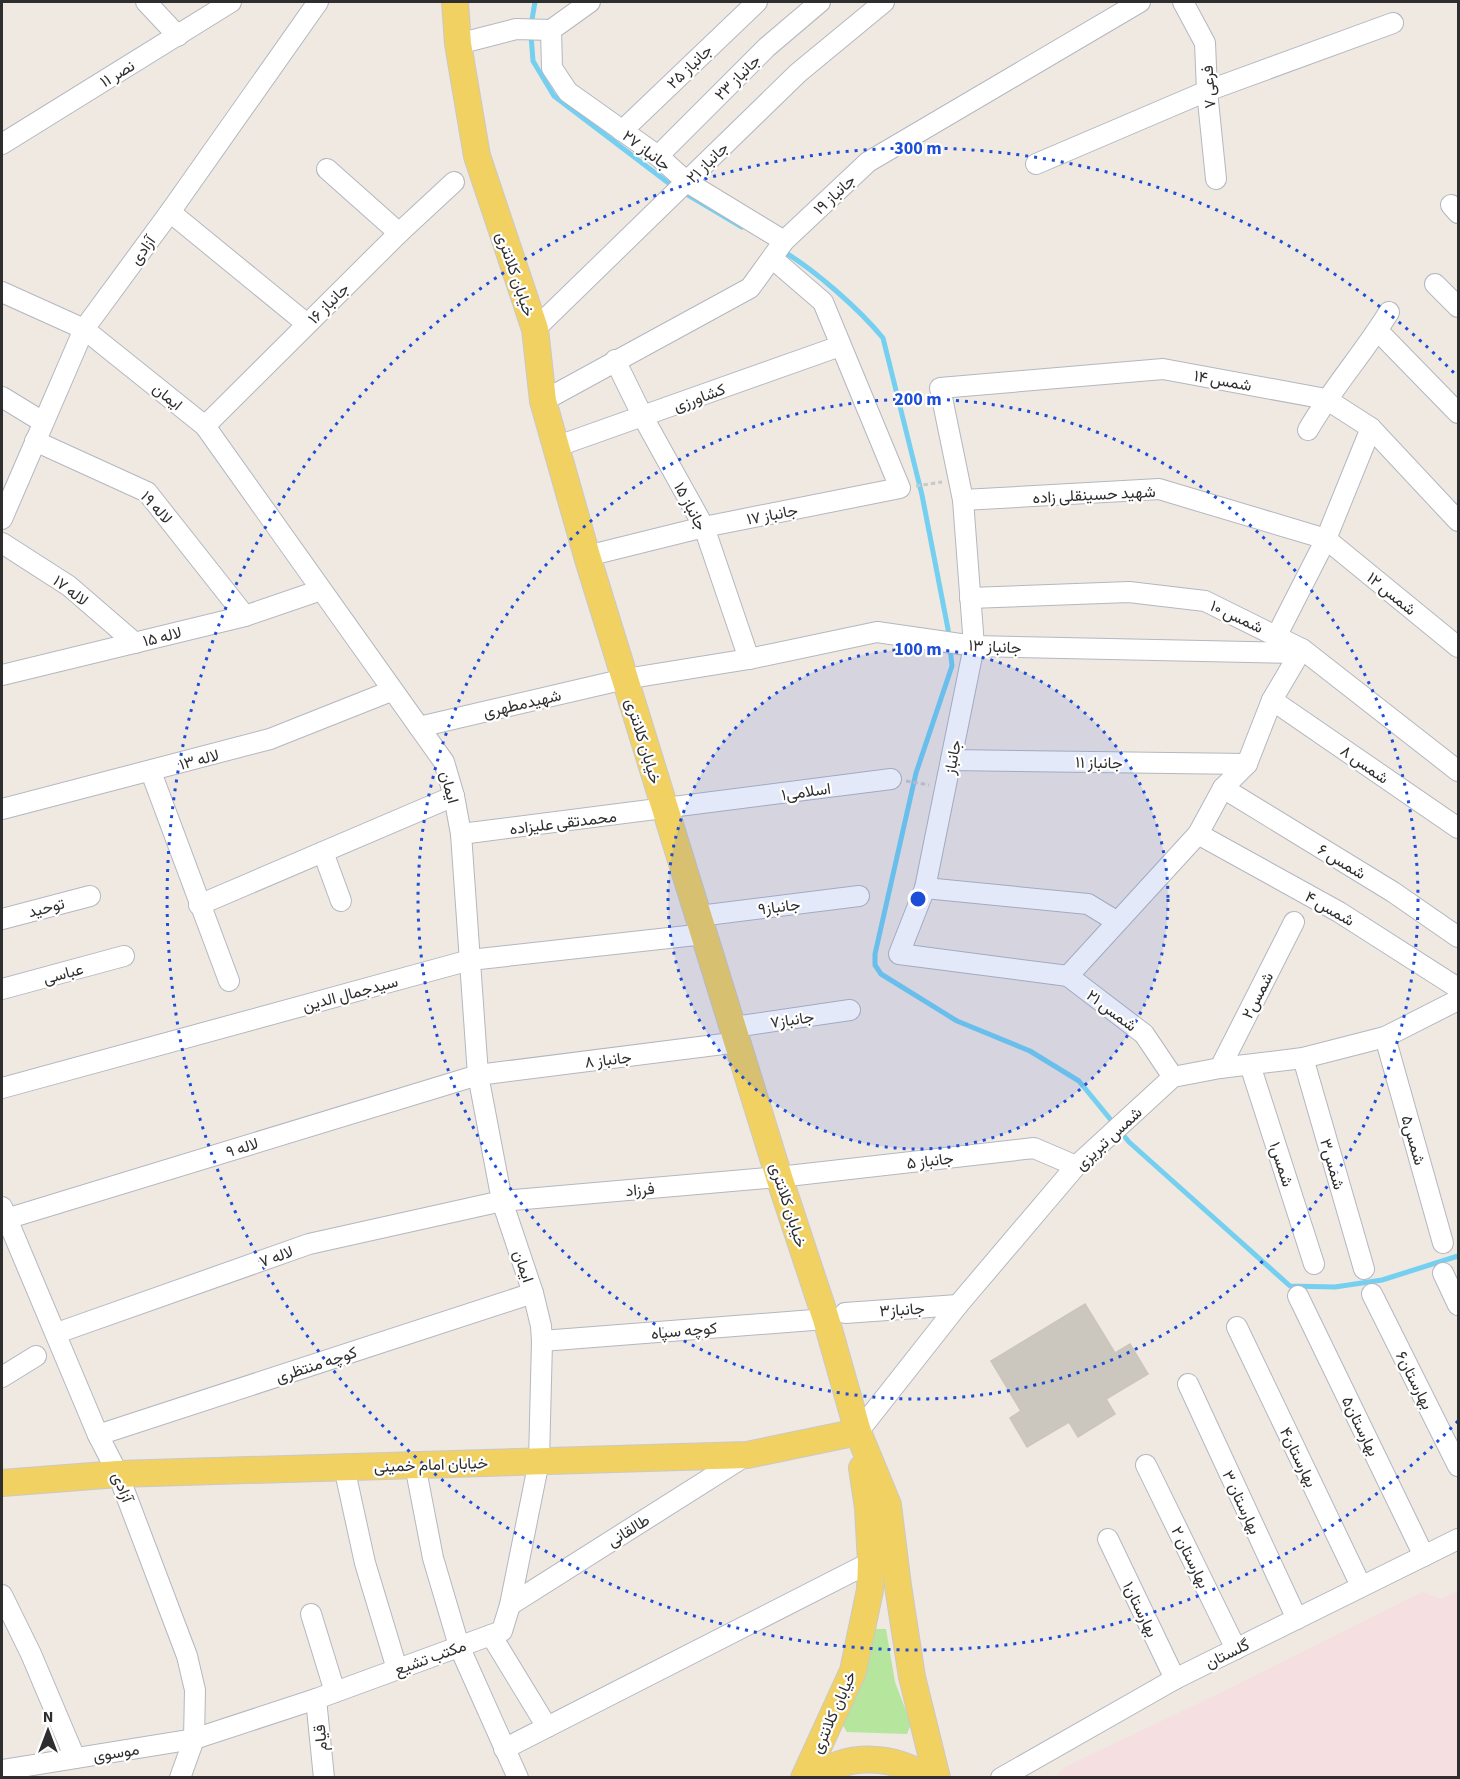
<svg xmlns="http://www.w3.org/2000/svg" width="1460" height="1779" viewBox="0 0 1460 1779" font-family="'Source Sans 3',Vazirmatn,sans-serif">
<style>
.medical{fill:#f5dfe0}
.green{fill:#b6e59e}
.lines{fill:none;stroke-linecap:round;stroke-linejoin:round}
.stream{stroke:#75cff0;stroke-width:5}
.building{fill:#cbc7bf;stroke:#cbc5ba;stroke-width:1.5}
.minor-casing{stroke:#b4b7c1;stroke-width:22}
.major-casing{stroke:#c9c9c9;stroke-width:28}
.path{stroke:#c9c9c9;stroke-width:3;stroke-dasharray:4.5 3;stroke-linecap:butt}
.minor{stroke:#fff;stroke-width:20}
.major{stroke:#f2d163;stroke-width:26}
.ring{fill:none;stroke:#1d4ed8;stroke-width:3;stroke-dasharray:3 6}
.labels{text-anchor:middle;stroke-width:4.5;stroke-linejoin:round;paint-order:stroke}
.street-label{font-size:16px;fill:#2e2e2e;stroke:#fff}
.centre{fill:#1d4ed8;stroke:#fff;stroke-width:3}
.ring-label{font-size:18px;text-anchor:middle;font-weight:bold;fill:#1d4ed8;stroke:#fff;stroke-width:4.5;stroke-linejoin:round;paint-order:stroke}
</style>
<rect width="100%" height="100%" fill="#efe9e1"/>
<path class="medical" d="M1458 1591V1777H1056L1065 1767 1220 1693 1422 1592 1441 1599Z"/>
<path class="green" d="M872 1629H886L895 1682 911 1724 907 1734 847 1732 839 1719Z"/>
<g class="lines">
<g class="stream">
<path d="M531 25 535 2"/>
<path d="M531 35 533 61 554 96 675 188"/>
<path d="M683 192 742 227"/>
<path d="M781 250C814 269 859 309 883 338L922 495 948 629 952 666 916 773 875 954V965L881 974 957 1021 1030 1051 1079 1081 1129 1142 1290 1286 1335 1287 1382 1280 1458 1256"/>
</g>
</g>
<path class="building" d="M1085 1304 1115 1353 1130 1344 1148 1374 1106 1399 1115 1414 1078 1437 1069 1422 1027 1447 1010 1418 1021 1411 991 1361Z"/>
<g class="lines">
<defs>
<g id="minor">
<path d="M146 2 178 36"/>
<path d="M590 2 551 30 552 68 568 92 658 156 687 182 784 241"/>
<path d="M1183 2 1205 43 1207 91 1216 179"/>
<path d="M458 44 516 29 551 30"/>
<path d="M622 131 757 2"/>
<path d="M2 144 231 2"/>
<path d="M658 156 767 47 820 2"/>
<path d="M1036 164 1207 91 1393 23"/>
<path d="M327 169 399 233"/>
<path d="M1451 205 1458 213"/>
<path d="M170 212 307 324"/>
<path d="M1435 284 1458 307"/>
<path d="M2 292 84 329 205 426 444 762 454 796 461 834 478 1075 502 1201 533 1293 541 1326 542 1341 539 1461 510 1605 502 1631 316 1699 194 1739 2 1770"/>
<path d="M535 329 798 73 884 2"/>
<path d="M1378 331 1458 413"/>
<path d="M615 360 643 417 704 527 749 659"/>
<path d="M2 397 43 422"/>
<path d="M543 401 750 288 784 241 868 162 1140 2"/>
<path d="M205 426 399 233 454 182"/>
<path d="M1308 430C1332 388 1364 353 1389 312"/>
<path d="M35 441 147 492 245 616"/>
<path d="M558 446 840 346"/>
<path d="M963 500 1159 489 1326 539 1458 647"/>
<path d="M2 519 84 329 170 212 318 2"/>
<path d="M2 543 69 586 135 643"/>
<path d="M587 556 704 527 900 488 823 302 773 259"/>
<path d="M970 598 1129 592 1205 601 1302 649 1458 771"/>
<path d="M1277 635 1326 539 1371 428"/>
<path d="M2 675 245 616 321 590"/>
<path d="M1272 700 1458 828"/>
<path d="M419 727 625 679 749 659 877 632 974 646 1299 653"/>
<path d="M951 760 1247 764"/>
<path d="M151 772 229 981"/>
<path d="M1223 788 1393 892 1458 937"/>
<path d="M2 809 270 739 391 691"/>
<path d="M461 834 891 779"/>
<path d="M1198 834 1339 912 1458 988"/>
<path d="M323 852 341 901"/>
<path d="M925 888 1088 904 1116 921"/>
<path d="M199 905 454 796"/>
<path d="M699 916 859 896"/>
<path d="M2 919 90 896"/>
<path d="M1068 976 899 954 925 888 974 646 963 500 940 388 1163 369 1326 399 1371 428 1458 521"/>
<path d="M1068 976 1198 834 1223 788 1247 764 1272 700 1302 649"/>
<path d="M1068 976 1144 1034 1173 1077"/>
<path d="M2 989 124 956"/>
<path d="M734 1027 850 1010"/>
<path d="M1385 1037 1443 1243"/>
<path d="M1303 1058 1364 1269"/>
<path d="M1250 1065 1314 1264"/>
<path d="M1220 1068 1294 922"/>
<path d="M2 1088 470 960 705 934"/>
<path d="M2 1207 98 1435 118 1474 187 1656 195 1690 194 1739 180 1778"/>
<path d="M6 1219 478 1075 739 1042"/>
<path d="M1443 1273 1458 1305"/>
<path d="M1372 1294 1458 1466"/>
<path d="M1298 1296 1424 1556"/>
<path d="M845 1313 958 1305"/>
<path d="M1237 1327 1361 1586"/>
<path d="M57 1333 309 1244 502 1201 779 1177 1034 1148 1076 1166"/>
<path d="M542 1341 826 1319"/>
<path d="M2 1377 36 1356"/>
<path d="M1188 1384 1297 1619"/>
<path d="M858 1432 958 1305 1076 1166 1173 1077 1220 1068 1303 1058 1385 1037 1458 1000"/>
<path d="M98 1435 533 1293"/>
<path d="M415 1465 433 1558 459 1646 518 1778"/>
<path d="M1146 1465 1236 1649"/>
<path d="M344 1467 365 1563 397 1669"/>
<path d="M1108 1539 1175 1679"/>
<path d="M2 1595 31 1654 75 1758"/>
<path d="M510 1605 747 1455"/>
<path d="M311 1614 335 1692"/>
<path d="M491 1635 547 1727"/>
<path d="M316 1699 324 1778"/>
<path d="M504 1749 871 1562"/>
<path d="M1001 1778 1175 1679 1458 1539"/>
</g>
<g id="major">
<path d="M455 2 458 44 477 156 535 329 543 401 587 556 779 1177 826 1319 858 1432 888 1505 898 1586 912 1677 937 1778"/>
<path d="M2 1483 118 1474 747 1455 858 1432"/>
<path d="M804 1778 853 1671 870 1590 871 1562 868 1508 862 1468"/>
<path d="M815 1778C847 1752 895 1755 927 1778"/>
</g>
</defs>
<use href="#minor" class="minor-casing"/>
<use href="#major" class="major-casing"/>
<g class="path">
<path d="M916 486 942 482"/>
<path d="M906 781 929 785"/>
</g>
<use href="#minor" class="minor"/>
<use href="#major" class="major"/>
</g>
<circle cx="918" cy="899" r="250" fill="#1d4ed8" fill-opacity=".12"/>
<g class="ring">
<circle cx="918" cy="899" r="250"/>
<circle cx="918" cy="899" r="500"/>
<path d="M1458 1421A751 751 0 1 1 1458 377"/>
</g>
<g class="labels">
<g class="street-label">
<text transform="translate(689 66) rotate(-44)" y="6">جانباز ۲۵</text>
<text transform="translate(117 73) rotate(-31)" y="6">نصر ۱۱</text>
<text transform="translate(737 77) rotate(-45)" y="6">جانباز ۲۳</text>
<text transform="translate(1208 87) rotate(-94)" y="6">فرعی ۷</text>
<text transform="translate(647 150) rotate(37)" y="6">جانباز ۲۷</text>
<text transform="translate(707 162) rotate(-44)" y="6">جانباز ۲۱</text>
<text transform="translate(834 194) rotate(-43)" y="6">جانباز ۱۹</text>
<text transform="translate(142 250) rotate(-54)" y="6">آزادی</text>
<text transform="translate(516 274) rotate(71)" y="6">خیابان کلانتری</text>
<text transform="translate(328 303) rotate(-45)" y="6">جانباز ۱۶</text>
<text transform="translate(1223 380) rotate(10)" y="6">شمس ۱۴</text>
<text transform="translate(168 396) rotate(39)" y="6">ایمان</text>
<text transform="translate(699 397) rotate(-20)" y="6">کشاورزی</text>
<text transform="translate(1094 494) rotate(-3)" y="6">شهید حسینقلی زاده</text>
<text transform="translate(691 506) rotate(62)" y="6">جانباز ۱۵</text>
<text transform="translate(157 507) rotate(47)" y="6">لاله ۱۹</text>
<text transform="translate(772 514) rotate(-11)" y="6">جانباز ۱۷</text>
<text transform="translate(71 590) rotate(37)" y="6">لاله ۱۷</text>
<text transform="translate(1392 593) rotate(39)" y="6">شمس ۱۲</text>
<text transform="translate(1237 616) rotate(25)" y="6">شمس ۱۰</text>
<text transform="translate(162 636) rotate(-14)" y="6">لاله ۱۵</text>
<text transform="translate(995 646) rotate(3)" y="6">جانباز ۱۳</text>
<text transform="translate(522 703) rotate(-13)" y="6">شهیدمطهری</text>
<text transform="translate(644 741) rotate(73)" y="6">خیابان کلانتری</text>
<text transform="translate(952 757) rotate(-79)" y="6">جانباز</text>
<text transform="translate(199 759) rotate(-15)" y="6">لاله ۱۳</text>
<text transform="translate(1099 762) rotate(1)" y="6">جانباز ۱۱</text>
<text transform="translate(1365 764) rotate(35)" y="6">شمس ۸</text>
<text transform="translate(450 787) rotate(75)" y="6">ایمان</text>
<text transform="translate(806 791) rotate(-8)" y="6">اسلامی۱</text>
<text transform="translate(563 822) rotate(-7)" y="6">محمدتقی علیزاده</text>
<text transform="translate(1342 861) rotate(31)" y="6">شمس ۶</text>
<text transform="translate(779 906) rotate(-7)" y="6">جانباز۹</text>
<text transform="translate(46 907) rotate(-15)" y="6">توحید</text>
<text transform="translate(1330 908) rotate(30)" y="6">شمس ۴</text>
<text transform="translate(63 973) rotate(-15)" y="6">عباسی</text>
<text transform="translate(350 993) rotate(-15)" y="6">سیدجمال الدین</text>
<text transform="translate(1257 995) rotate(-63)" y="6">شمس۲</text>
<text transform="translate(1112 1010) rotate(37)" y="6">شمس ۲۱</text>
<text transform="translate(792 1019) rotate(-8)" y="6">جانباز۷</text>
<text transform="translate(608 1059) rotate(-7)" y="6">جانباز ۸</text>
<text transform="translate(1108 1138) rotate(-43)" y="6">شمس تبریزی</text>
<text transform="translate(1414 1140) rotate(74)" y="6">شمس۵</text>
<text transform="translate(242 1147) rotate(-17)" y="6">لاله ۹</text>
<text transform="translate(930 1160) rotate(-7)" y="6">جانباز ۵</text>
<text transform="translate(1282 1164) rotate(72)" y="6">شمس۱</text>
<text transform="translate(1333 1164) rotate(74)" y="6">شمس۳</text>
<text transform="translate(640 1189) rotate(-5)" y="6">فرزاد</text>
<text transform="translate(789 1205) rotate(72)" y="6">خیابان کلانتری</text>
<text transform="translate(276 1256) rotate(-20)" y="6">لاله ۷</text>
<text transform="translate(524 1266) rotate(71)" y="6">ایمان</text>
<text transform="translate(902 1309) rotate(-4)" y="6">جانباز۳</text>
<text transform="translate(684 1330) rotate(-5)" y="6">کوچه سپاه</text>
<text transform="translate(316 1364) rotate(-18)" y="6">کوچه منتظری</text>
<text transform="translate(1415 1380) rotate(63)" y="6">بهارستان۶</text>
<text transform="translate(1361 1426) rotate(64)" y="6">بهارستان۵</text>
<text transform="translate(1299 1457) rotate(64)" y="6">بهارستان۴</text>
<text transform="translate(431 1464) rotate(-2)" y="6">خیابان امام خمینی</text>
<text transform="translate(123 1487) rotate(68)" y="6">آزادی</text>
<text transform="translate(1242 1502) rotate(65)" y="6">بهارستان ۳</text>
<text transform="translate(628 1530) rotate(-32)" y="6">طالقانی</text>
<text transform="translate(1191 1557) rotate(64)" y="6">بهارستان ۲</text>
<text transform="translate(1141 1609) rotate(64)" y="6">بهارستان۱</text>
<text transform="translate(1227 1653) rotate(-26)" y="6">گلستان</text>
<text transform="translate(430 1657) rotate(-20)" y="6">مکتب تشیع</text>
<text transform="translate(833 1712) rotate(-66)" y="6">خیابان کلانتری</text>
<text transform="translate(320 1738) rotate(-96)" y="6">قیام</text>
<text transform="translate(116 1752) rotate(-9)" y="6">موسوی</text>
</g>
</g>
<circle cx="918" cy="899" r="9" class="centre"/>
<g class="ring-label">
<text x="918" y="154">300 m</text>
<text x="918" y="405">200 m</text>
<text x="918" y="655">100 m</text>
</g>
<rect width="1460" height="1779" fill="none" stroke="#2e2e2e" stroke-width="6"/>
<g transform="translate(48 1731)" stroke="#ffffff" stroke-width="4.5" paint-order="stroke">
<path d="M0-4.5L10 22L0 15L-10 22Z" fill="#2e2e2e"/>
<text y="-9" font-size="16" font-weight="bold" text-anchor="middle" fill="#2e2e2e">N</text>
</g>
</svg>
